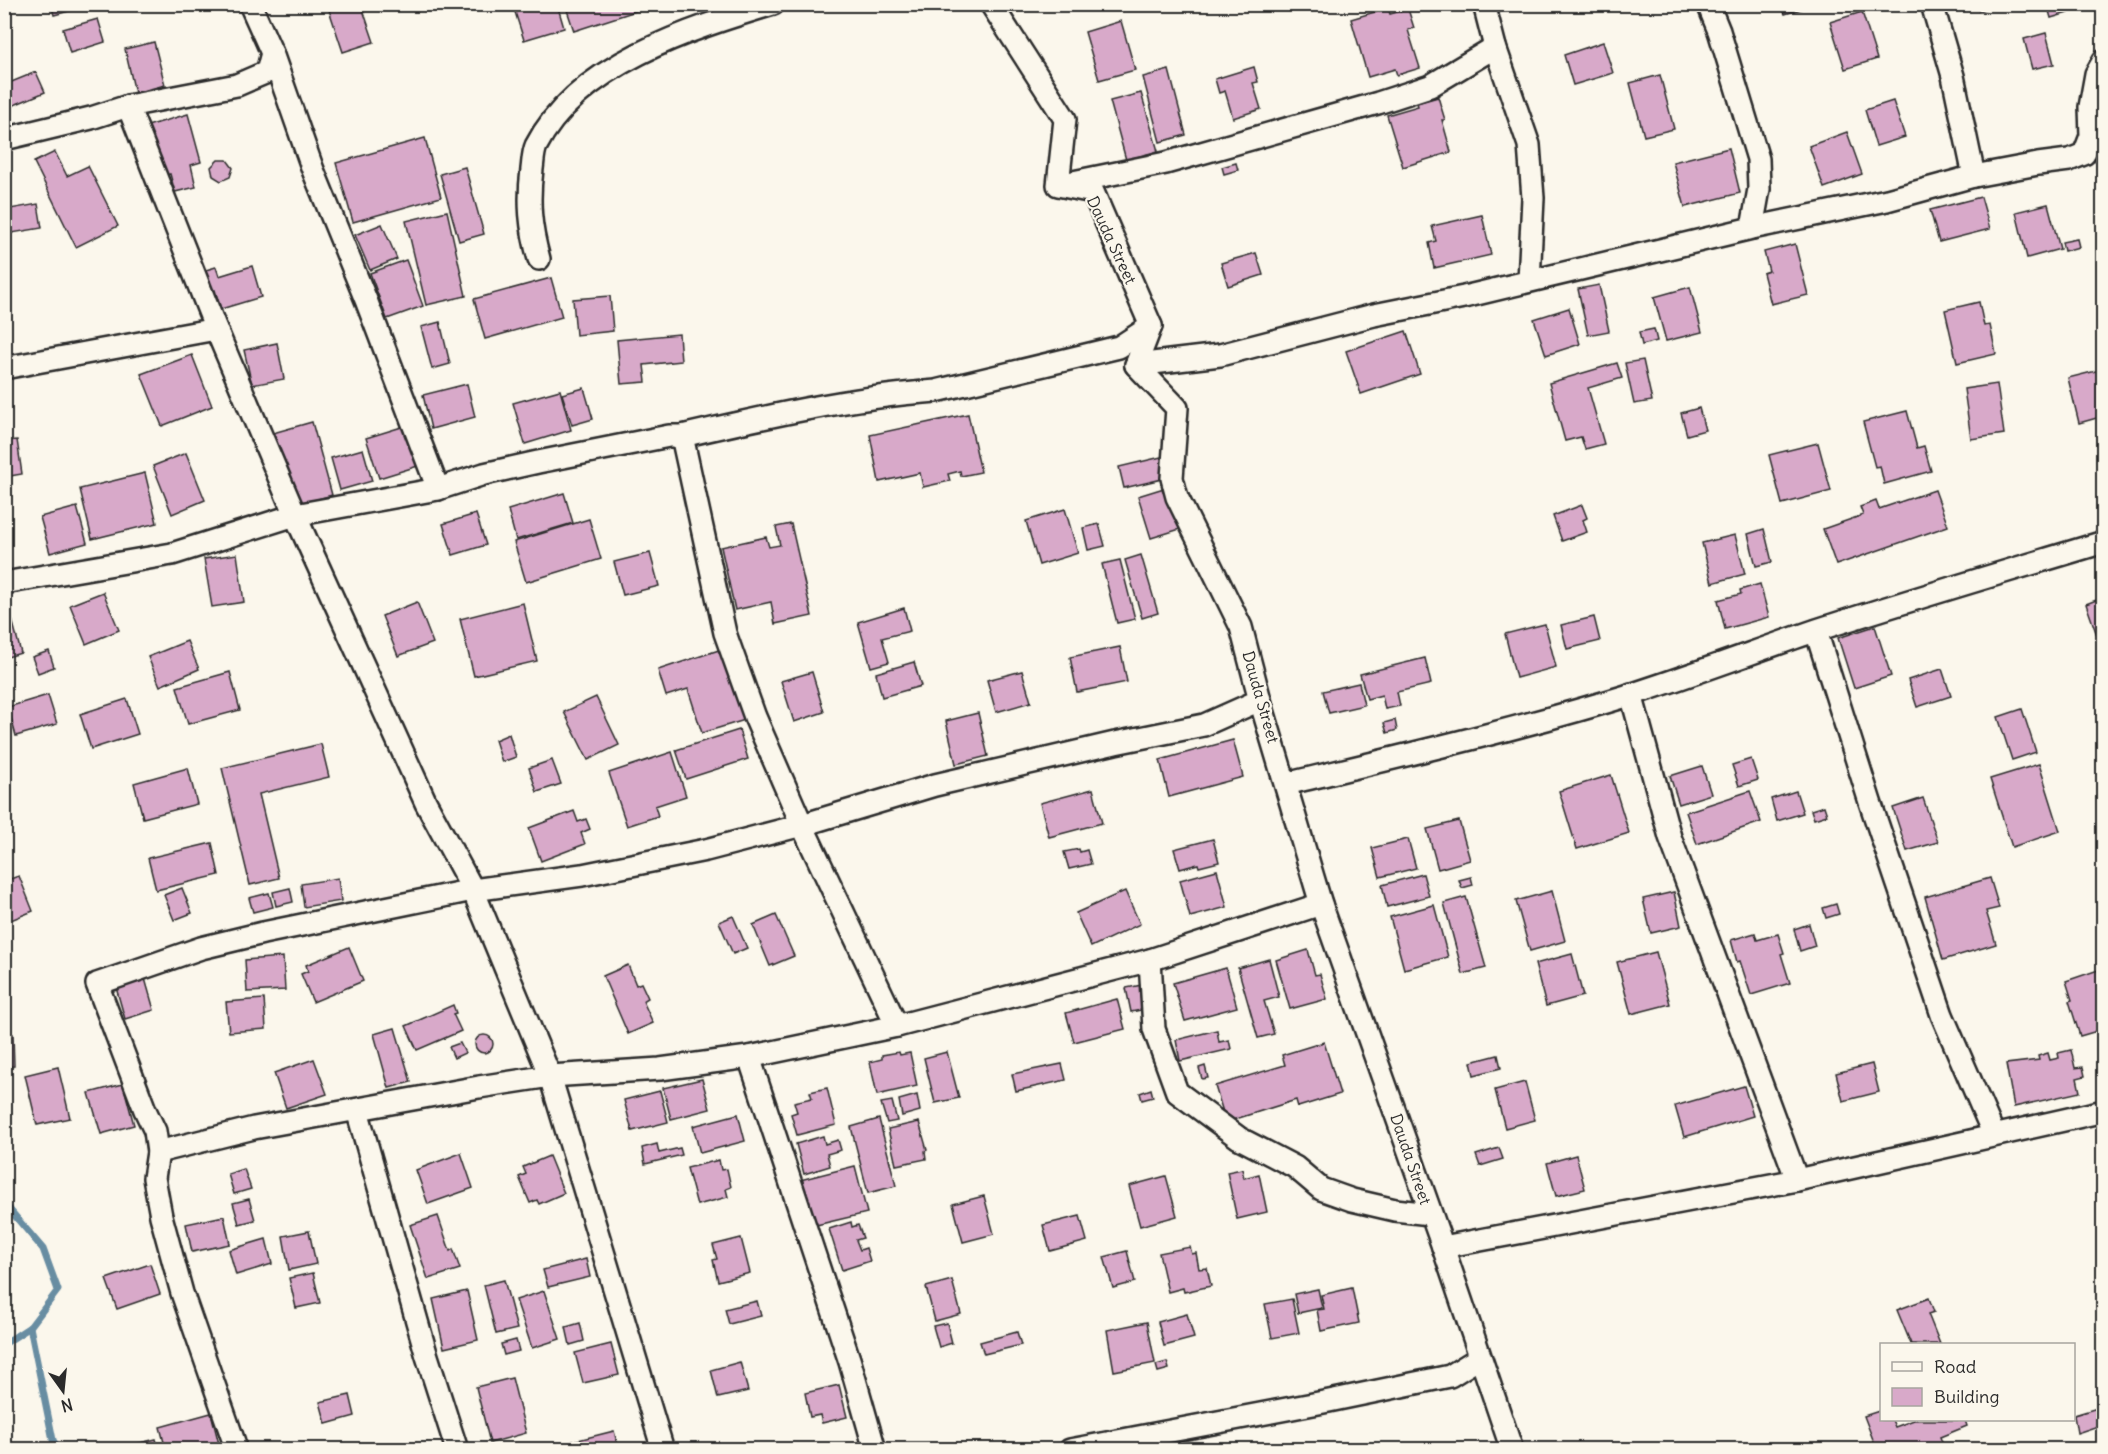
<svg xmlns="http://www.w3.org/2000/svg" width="2108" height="1454" viewBox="0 0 2108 1454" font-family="Delius,sans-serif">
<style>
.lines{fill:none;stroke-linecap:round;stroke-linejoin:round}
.stream{stroke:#688da2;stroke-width:7}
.building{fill:#d8a9c9;stroke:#2b2b2b;stroke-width:1.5}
.minor-casing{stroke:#2b2b2b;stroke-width:26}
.minor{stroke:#fbf7ec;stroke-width:21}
.labels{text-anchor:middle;stroke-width:4.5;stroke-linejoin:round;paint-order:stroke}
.street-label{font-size:16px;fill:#2b2b2b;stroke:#fbf7ec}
</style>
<rect width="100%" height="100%" fill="#fbf7ec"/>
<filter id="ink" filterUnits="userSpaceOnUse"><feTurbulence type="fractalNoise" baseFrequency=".0167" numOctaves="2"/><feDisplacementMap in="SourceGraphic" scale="12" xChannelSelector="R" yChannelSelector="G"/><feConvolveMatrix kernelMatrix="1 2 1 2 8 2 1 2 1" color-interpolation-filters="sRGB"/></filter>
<g filter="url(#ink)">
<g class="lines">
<g class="stream">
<path d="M4 1203 43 1249 58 1290 30 1327 4 1344"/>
<path d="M30 1327 53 1440 58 1450"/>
</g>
</g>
<g class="building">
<path d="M51 4H71L73 10 54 15Z"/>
<path d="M327 4H361L374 42 343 52Z"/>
<path d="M541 4H557L564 28 524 40 515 12Z"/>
<path d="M565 4H647L648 7 574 31Z"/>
<path d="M1781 4H1809L1810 6 1785 14Z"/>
<path d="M1977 4H2000L1979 11Z"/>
<path d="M2047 4H2098L2051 18Z"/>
<path d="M1388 8 1390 14 1408 9 1414 28 1408 30 1420 68 1397 75 1395 69 1368 77 1351 19Z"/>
<path d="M1862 12 1877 59 1845 69 1830 22Z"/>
<path d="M98 19 105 42 70 53 63 29Z"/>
<path d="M1121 21 1135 70 1099 80 1085 32Z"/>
<path d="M2046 33 2054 64 2032 69 2024 39Z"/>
<path d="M154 42 165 85 135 93 125 49Z"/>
<path d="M1603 42 1613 73 1573 85 1564 55Z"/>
<path d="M1254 67 1258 82 1253 83 1261 109 1233 118 1225 91 1219 93 1215 79Z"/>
<path d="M1169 70 1186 135 1160 142 1143 77Z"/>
<path d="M36 72 45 92 7 108 4 102V85Z"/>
<path d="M1660 75 1674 129 1644 136 1630 83Z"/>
<path d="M1141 93 1158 151 1126 160 1110 101Z"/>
<path d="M1438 97 1445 120H1442L1451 152 1403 167 1387 115 1418 106 1417 103Z"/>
<path d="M1893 101 1905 137 1876 146 1865 110Z"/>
<path d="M188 114 201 162 191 165 196 187 175 192 170 174 158 177 144 127Z"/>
<path d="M1847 132 1862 174 1824 188 1809 146Z"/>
<path d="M425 138 441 197 353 222 336 163Z"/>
<path d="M1729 148 1740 193 1685 207 1673 162Z"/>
<path d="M55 152 67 176 88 166 118 226 76 247 34 162Z"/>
<path d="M218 160H227L233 168 230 177 221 181 213 176 211 167Z"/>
<path d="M1236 163 1238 170 1224 174 1222 167Z"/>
<path d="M465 167 484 234 459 241 440 174Z"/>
<path d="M1981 197 1990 229 1939 242 1930 210Z"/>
<path d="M38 204 42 228 6 234 4 210Z"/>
<path d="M2048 204 2060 249 2027 258 2016 212Z"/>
<path d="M447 211 466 296 426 305 406 221Z"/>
<path d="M1482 215 1491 255 1434 268 1429 243 1436 241 1432 226Z"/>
<path d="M382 224 397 259 370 270 355 235Z"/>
<path d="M2077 239 2079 247 2064 251 2062 242Z"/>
<path d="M1795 244 1808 295 1771 304 1763 273 1769 271 1764 252Z"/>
<path d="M1256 253 1263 275 1228 286 1221 263Z"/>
<path d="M406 260 423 306 387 319 370 273Z"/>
<path d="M252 266 261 297 221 309 215 290 205 293 199 272 216 267 219 276Z"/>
<path d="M551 278 562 317 485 339 474 299Z"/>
<path d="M1599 285 1609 331 1588 335 1578 289Z"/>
<path d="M1690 287 1702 332 1666 341 1654 297Z"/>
<path d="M610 296 613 331 576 335 573 299Z"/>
<path d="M1979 302 1984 326 1990 325 1996 354 1957 363 1945 310Z"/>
<path d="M1569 308 1580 344 1546 355 1534 319Z"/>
<path d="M440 322 450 364 432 369 421 327Z"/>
<path d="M1654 329 1657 341 1642 345 1639 332Z"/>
<path d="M1406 331 1420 374 1361 394 1346 351Z"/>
<path d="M679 334 681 361 644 365 646 382 621 384 617 340Z"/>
<path d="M277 343 284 379 252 385 244 350Z"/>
<path d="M192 355 212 406 162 426 141 374Z"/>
<path d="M1643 360 1652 401 1634 404 1625 363Z"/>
<path d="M1617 363 1622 378 1588 388 1604 444 1585 449 1581 437 1565 441 1549 383Z"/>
<path d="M2104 369V416L2079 423 2068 378Z"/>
<path d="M467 384 475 417 431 429 423 395Z"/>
<path d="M1997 384 2004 434 1971 439 1964 389Z"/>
<path d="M584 388 593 419 572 425 562 394Z"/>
<path d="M560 390 571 430 525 444 513 403Z"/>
<path d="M1699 408 1705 430 1687 435 1681 413Z"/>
<path d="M1907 411 1917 448 1924 446 1931 471 1884 484 1880 466 1875 467 1863 422Z"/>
<path d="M968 414 981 472 961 476 960 471 948 474 950 481 923 487 920 473 879 482 870 435Z"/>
<path d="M312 422 332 495 293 506 273 433Z"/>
<path d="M405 426 418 466 379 478 366 438Z"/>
<path d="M17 440 22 474 4 477V441Z"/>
<path d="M1818 443 1831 491 1782 504 1769 455Z"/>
<path d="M363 449 372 481 340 490 331 458Z"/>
<path d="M186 453 205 500 172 514 153 466Z"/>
<path d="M1174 454 1179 475 1124 488 1119 467Z"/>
<path d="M145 473 157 523 92 539 80 489Z"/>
<path d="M1180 483 1193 525 1151 538 1138 496Z"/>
<path d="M1935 490 1948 526 1836 565 1823 529 1863 515 1860 507 1876 501 1879 509Z"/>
<path d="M564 493 573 523 516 540 508 510Z"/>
<path d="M1582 505 1587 518 1583 520 1587 532 1562 541 1553 516Z"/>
<path d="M77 507 87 543 50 553 40 517Z"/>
<path d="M1065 509 1078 553 1039 565 1026 521Z"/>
<path d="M476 514 486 545 453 555 443 524Z"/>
<path d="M589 519 601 559 526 582 514 542Z"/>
<path d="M791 524 812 616 775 624 771 602 735 610 721 547 766 537 769 547 780 545 776 527Z"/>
<path d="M1099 524 1105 546 1088 550 1083 528Z"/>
<path d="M1764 529 1772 562 1756 566 1748 534Z"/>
<path d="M1735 535 1745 574 1712 583 1702 543Z"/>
<path d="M650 553 659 586 623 595 614 562Z"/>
<path d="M237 554 244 602 212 607 204 559Z"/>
<path d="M1141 555 1158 613 1142 618 1125 560Z"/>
<path d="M1120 560 1135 619 1117 623 1102 564Z"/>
<path d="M1760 584 1769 617 1725 629 1718 600 1741 594 1740 590Z"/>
<path d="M103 592 119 630 86 644 70 605Z"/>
<path d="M2104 597V640L2099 641 2086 604Z"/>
<path d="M417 602 433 643 398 656 382 616Z"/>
<path d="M523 603 537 661 474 676 460 619Z"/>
<path d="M9 608 21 653 4 658V609Z"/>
<path d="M904 608 910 631 882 638 889 662 871 667 858 622Z"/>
<path d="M1594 617 1600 641 1567 649 1561 625Z"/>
<path d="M1545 624 1556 667 1516 678 1505 634Z"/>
<path d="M1875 626 1891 676 1854 688 1838 638Z"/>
<path d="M187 641 199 669 160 686 148 657Z"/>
<path d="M1120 647 1127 682 1077 692 1070 657Z"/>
<path d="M722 649 745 720 702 733 688 689 666 696 658 670Z"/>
<path d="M49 651 54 667 38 673 32 657Z"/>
<path d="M1425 658 1431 684 1397 692 1400 706 1385 709 1382 695 1367 699 1360 674Z"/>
<path d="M914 662 921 686 882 697 876 673Z"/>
<path d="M1942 669 1951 696 1917 707 1908 680Z"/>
<path d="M1022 671 1031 702 996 712 987 680Z"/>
<path d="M230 672 240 710 188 724 177 687Z"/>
<path d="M812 672 824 712 794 722 781 681Z"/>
<path d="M1359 683 1364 705 1329 713 1323 691Z"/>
<path d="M48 695 57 724 16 736 8 707Z"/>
<path d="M596 697 619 745 588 760 564 712Z"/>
<path d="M127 699 138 734 91 749 80 714Z"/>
<path d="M2022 709 2036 752 2012 760 1998 717Z"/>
<path d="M978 713 988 756 956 764 946 721Z"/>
<path d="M1395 720 1397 730 1387 733 1384 723Z"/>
<path d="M739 730 748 759 686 779 676 750Z"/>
<path d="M509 734 516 757 502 762 495 740Z"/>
<path d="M1233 740 1243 777 1169 797 1160 760Z"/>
<path d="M321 744 329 777 259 794 279 878 250 885 222 768Z"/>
<path d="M672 752 686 796 655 806 658 816 627 826 609 773Z"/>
<path d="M1751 759 1758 780 1739 786 1732 765Z"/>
<path d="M552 760 561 784 537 792 529 768Z"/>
<path d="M2039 764 2060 831 2012 847 1990 779Z"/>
<path d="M1702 766 1711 794 1679 804 1670 776Z"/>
<path d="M188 768 197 804 143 818 134 783Z"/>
<path d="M1611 775 1629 833 1577 849 1559 791Z"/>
<path d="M1093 789 1102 823 1049 837 1040 803Z"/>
<path d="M1750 791 1761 822 1697 844 1686 812Z"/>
<path d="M1796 791 1803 813 1777 821 1771 799Z"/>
<path d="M1923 798 1938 842 1907 851 1893 808Z"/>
<path d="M1824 806 1827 815 1814 819 1811 810Z"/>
<path d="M574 811 578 822 586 819 590 829 581 833 585 844 541 861 529 828Z"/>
<path d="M1459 821 1470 860 1438 869 1427 829Z"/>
<path d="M1213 839 1219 862 1199 867 1198 864 1180 869 1174 849Z"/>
<path d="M1408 839 1416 868 1380 877 1372 848Z"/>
<path d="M212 843 219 875 156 890 148 858Z"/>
<path d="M1079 849 1080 852 1087 850 1091 864 1069 869 1064 852Z"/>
<path d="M1217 870 1227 907 1190 917 1180 880Z"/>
<path d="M1423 874 1429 896 1387 907 1382 885Z"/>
<path d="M19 876 33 911 6 922 4 881Z"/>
<path d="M1471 877 1473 885 1462 888 1459 880Z"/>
<path d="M338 878 341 901 304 907 301 884Z"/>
<path d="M1990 878 1999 908 1986 911 1996 944 1943 960 1925 897Z"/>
<path d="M182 888 192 913 174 920 164 895Z"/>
<path d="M290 888 293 902 276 906 273 892Z"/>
<path d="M1125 891 1140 924 1091 947 1076 913Z"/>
<path d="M1552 891 1565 941 1530 951 1516 901Z"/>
<path d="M1674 892 1681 926 1651 933 1643 899Z"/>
<path d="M269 893 273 907 253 912 249 898Z"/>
<path d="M1466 897 1486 968 1463 974 1444 903Z"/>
<path d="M1836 904 1839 914 1826 918 1823 908Z"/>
<path d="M1434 905 1448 957 1404 969 1390 917Z"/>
<path d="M776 915 794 956 770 966 753 925Z"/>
<path d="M733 916 747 948 733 954 719 922Z"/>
<path d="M1809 924 1815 946 1800 951 1794 929Z"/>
<path d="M1755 933 1757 940 1778 934 1784 953 1781 954 1790 983 1751 995 1740 961 1737 962 1731 940Z"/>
<path d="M349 947 363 981 313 1002 301 974 308 971 306 965Z"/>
<path d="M1308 950 1315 975 1320 974 1327 999 1290 1009 1276 960Z"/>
<path d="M1656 952 1670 1004 1631 1014 1617 962Z"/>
<path d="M1572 954 1583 996 1546 1006 1535 964Z"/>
<path d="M283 957 285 990 247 992 245 960Z"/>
<path d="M1269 959 1279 997 1264 1001 1274 1034 1258 1038 1238 968Z"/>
<path d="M628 965 636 985 641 983 648 998 643 1001 653 1023 628 1034 603 976Z"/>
<path d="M1226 968 1237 1007 1185 1021 1173 983Z"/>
<path d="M2104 968V1029L2080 1036 2069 1001 2072 1000 2066 981Z"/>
<path d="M144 975 154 1010 125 1019 115 984Z"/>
<path d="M1142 985 1146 1009 1131 1012 1126 988Z"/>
<path d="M264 999 266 1029 229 1032 226 1002Z"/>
<path d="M1117 999 1125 1029 1074 1042 1066 1013Z"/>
<path d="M453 1005 456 1013 453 1014 461 1031 417 1050 406 1026Z"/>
<path d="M395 1028 411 1082 389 1088 374 1034Z"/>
<path d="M1217 1030 1219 1042 1229 1040 1231 1049 1180 1061 1176 1040Z"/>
<path d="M4 1034H13L14 1066 4 1067Z"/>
<circle cx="484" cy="1044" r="9"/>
<path d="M1324 1042 1340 1094 1298 1107 1296 1100 1226 1122 1215 1086 1285 1065 1282 1055Z"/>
<path d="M460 1043 465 1053 454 1058 449 1047Z"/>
<path d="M2071 1050 2075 1068 2083 1067 2085 1076 2077 1078 2080 1092 2014 1107 2006 1064 2039 1060 2038 1056 2048 1053 2050 1060 2059 1058 2058 1053Z"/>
<path d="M899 1052 900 1055 910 1053 917 1086 877 1095 870 1062 882 1059V1055Z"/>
<path d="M947 1052 959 1098 935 1103 924 1058Z"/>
<path d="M1498 1055 1501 1068 1474 1075 1471 1062Z"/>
<path d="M314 1059 327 1094 286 1108 274 1073Z"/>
<path d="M1062 1064 1066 1080 1016 1091 1012 1074Z"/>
<path d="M1872 1064 1879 1092 1843 1101 1836 1073Z"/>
<path d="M1205 1066 1208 1078 1202 1079 1199 1068Z"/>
<path d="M58 1067 70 1118 37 1125 25 1075Z"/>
<path d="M702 1079 710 1109 671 1119 663 1088Z"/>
<path d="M1525 1082 1535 1120 1505 1128 1495 1090Z"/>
<path d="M123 1084 134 1125 101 1134 89 1093Z"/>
<path d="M1744 1086 1753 1116 1684 1137 1675 1106Z"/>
<path d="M827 1088 836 1125 797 1135 791 1114 797 1112 794 1102 812 1098 810 1092Z"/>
<path d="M1151 1089 1153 1097 1142 1100 1140 1093Z"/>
<path d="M660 1091 668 1122 632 1131 624 1100Z"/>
<path d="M917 1095 920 1111 902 1116 899 1100Z"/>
<path d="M892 1101 897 1121 887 1123 881 1103Z"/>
<path d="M738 1114 745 1141 700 1153 693 1126Z"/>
<path d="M879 1119 896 1186 868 1193 851 1127Z"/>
<path d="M919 1122 927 1150 925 1151 926 1159 896 1165 888 1129Z"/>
<path d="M823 1136 825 1144 838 1140 841 1150 827 1154 830 1166 804 1174 796 1144Z"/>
<path d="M657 1144 659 1153 680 1148 682 1155 645 1164 642 1148Z"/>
<path d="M1499 1148 1503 1159 1480 1166 1476 1155Z"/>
<path d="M461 1153 473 1188 428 1204 416 1170Z"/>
<path d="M1576 1155 1585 1189 1556 1196 1547 1163Z"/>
<path d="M549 1156 564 1193 539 1204 537 1200 530 1203 519 1177 526 1174 523 1167Z"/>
<path d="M719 1160 721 1170 727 1169 731 1187 726 1189 728 1197 697 1205 687 1168Z"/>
<path d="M855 1166 867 1213 812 1226 800 1180Z"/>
<path d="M244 1169 251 1189 234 1194 228 1174Z"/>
<path d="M1242 1169 1244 1178 1259 1174 1267 1212 1237 1219 1227 1172Z"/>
<path d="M1166 1176 1177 1216 1140 1226 1129 1186Z"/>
<path d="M984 1196 994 1234 963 1242 953 1204Z"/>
<path d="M249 1199 255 1220 239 1224 233 1203Z"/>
<path d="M224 1216 230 1244 192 1252 186 1224Z"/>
<path d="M438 1216 450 1251 453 1249 460 1269 428 1279 410 1225Z"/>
<path d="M1080 1216 1087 1241 1050 1251 1043 1225Z"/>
<path d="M851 1222 852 1227 858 1225 863 1238 856 1240 860 1250 866 1248 870 1261 842 1270 829 1229Z"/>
<path d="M309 1231 316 1264 289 1270 283 1236Z"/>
<path d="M741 1238 750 1273 718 1281 713 1260 717 1259 713 1245Z"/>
<path d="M266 1239 272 1264 236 1275 229 1250Z"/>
<path d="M1190 1247 1192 1254 1196 1253 1199 1269 1207 1268 1211 1286 1184 1292 1183 1288 1168 1292 1159 1253Z"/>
<path d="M1127 1251 1135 1282 1113 1288 1104 1257Z"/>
<path d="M586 1259 590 1277 548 1287 543 1270Z"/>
<path d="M150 1264 160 1294 117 1309 106 1279Z"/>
<path d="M313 1273 320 1303 296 1308 289 1278Z"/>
<path d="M504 1280 517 1329 496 1334 484 1285Z"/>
<path d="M952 1280 961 1314 935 1321 926 1287Z"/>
<path d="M1352 1288 1359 1323 1321 1331 1317 1310 1324 1309 1321 1295Z"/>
<path d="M1318 1289 1322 1308 1298 1313 1294 1294Z"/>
<path d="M467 1291 478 1340 444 1348 433 1299Z"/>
<path d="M544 1291 560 1339 532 1348 516 1300Z"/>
<path d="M1929 1298 1934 1312 1928 1314 1940 1344H1911L1897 1310Z"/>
<path d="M1292 1299 1299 1333 1272 1338 1265 1304Z"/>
<path d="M757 1301 761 1316 729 1324 725 1309Z"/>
<path d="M1187 1314 1194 1338 1164 1346 1158 1322Z"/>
<path d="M1147 1322 1155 1363 1114 1371 1107 1330Z"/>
<path d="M580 1323 584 1341 570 1345 566 1327Z"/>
<path d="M947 1323 952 1343 939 1347 933 1326Z"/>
<path d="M1017 1332 1021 1345 984 1354 980 1342Z"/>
<path d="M516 1340 519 1351 504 1355 501 1344Z"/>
<path d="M611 1344 619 1375 583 1383 575 1353Z"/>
<path d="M740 1362 748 1391 718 1398 711 1370Z"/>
<path d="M1167 1362 1169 1369 1158 1372 1156 1365Z"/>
<path d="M512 1378 526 1433 490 1443 476 1387Z"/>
<path d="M839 1385 847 1417 822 1423 820 1415 810 1417 805 1393Z"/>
<path d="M350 1395 355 1416 326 1424 320 1402Z"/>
<path d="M2104 1406V1424L2077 1433 2074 1415Z"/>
<path d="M1882 1410V1420H1892L1895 1427 1914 1420H1965L1967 1426 1940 1437 1945 1450H1877L1864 1416Z"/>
<path d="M211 1413 219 1444 200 1450H166L160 1427Z"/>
<path d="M614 1431 619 1450H567L566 1443Z"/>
<path d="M156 1439 159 1450H137L136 1444Z"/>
</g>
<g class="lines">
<defs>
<g id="minor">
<path d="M250 4 272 53 313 170 366 300 438 489"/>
<path d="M991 4 1065 119 1058 185 1093 192 1151 326 1136 365 1177 408 1172 478 1177 497 1241 627 1260 700 1321 904 1443 1247 1512 1450"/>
<path d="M1484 4 1495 47 1529 145 1533 198 1529 281"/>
<path d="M1708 4 1719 31 1758 159 1759 189 1752 228"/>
<path d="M1932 4 1953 76 1974 176"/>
<path d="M128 106 216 329 295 515 426 803 473 890 550 1076 663 1450"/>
<path d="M4 139 91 118 128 106 237 85 267 72 272 53"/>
<path d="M1068 183 1166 163 1378 103 1430 86 1495 47"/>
<path d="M539 259C530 227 528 202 532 169 533 162 533 153 536 146 578 64 690 29 773 4"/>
<path d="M1136 365 1220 355 1374 315 1464 297 1752 228 1887 200 1974 176 2038 164 2069 160 2084 154 2091 136 2090 107 2096 74 2104 60"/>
<path d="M4 368 216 329"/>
<path d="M682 436 725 633 755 717 802 825 897 1026"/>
<path d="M4 583 172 554 295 515 438 489 484 474 538 462 669 436H682C764 417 851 397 936 391L1119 347 1151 326"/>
<path d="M1816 631 1870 802 1942 1015 1994 1135"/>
<path d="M1631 694 1670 837 1797 1180"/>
<path d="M1286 784C1402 756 1519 729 1633 694 1695 674 1756 651 1817 630 1912 599 2008 571 2104 542"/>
<path d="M1150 960 1154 1029 1177 1092 1239 1138 1295 1167 1321 1189 1352 1200 1395 1210 1430 1214"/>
<path d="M749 1057 850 1362 875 1450"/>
<path d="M357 1110 426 1353 457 1450"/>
<path d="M158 1152 254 1128 479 1087 550 1076 660 1069 749 1057 897 1026 1150 960 1321 904"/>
<path d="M1443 1247 1797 1180 2104 1111"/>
<path d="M234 1442 182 1293 161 1216 154 1178 158 1152 155 1131 145 1110 97 984 201 948 263 933 473 890 582 875 706 850 802 825 935 785 1115 743 1204 725 1260 700"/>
<path d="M1070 1450 1329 1401 1450 1376 1479 1358"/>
</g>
</defs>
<use href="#minor" class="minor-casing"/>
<use href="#minor" class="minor"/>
</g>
</g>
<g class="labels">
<g class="street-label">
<text transform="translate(1112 240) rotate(65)" y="6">Dauda Street</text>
<text transform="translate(1261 697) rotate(74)" y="6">Dauda Street</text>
<text transform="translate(1411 1159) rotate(71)" y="6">Dauda Street</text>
</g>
</g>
<rect width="2108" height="1454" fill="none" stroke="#fbf7ec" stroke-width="24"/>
<rect x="12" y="12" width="2084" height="1430" fill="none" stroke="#2b2b2b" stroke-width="2" filter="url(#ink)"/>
<rect x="1880" y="1343" width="195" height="78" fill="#fbf7ec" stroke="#a8a59f" stroke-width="1.5"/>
<rect x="1892" y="1362" width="30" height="9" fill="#fbf7ec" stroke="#a8a59f" stroke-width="1.5"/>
<text x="1934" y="1373" font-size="18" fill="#2b2b2b">Road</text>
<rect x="1892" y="1388" width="30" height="18" fill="#d8a9c9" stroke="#a8a59f" stroke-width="1.5"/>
<text x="1934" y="1403" font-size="18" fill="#2b2b2b">Building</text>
<g transform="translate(63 1391) rotate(165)" stroke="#fbf7ec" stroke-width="4.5" paint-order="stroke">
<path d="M0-4.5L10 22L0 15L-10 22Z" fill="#2b2b2b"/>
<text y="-9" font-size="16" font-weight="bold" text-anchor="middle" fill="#2b2b2b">N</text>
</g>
</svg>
